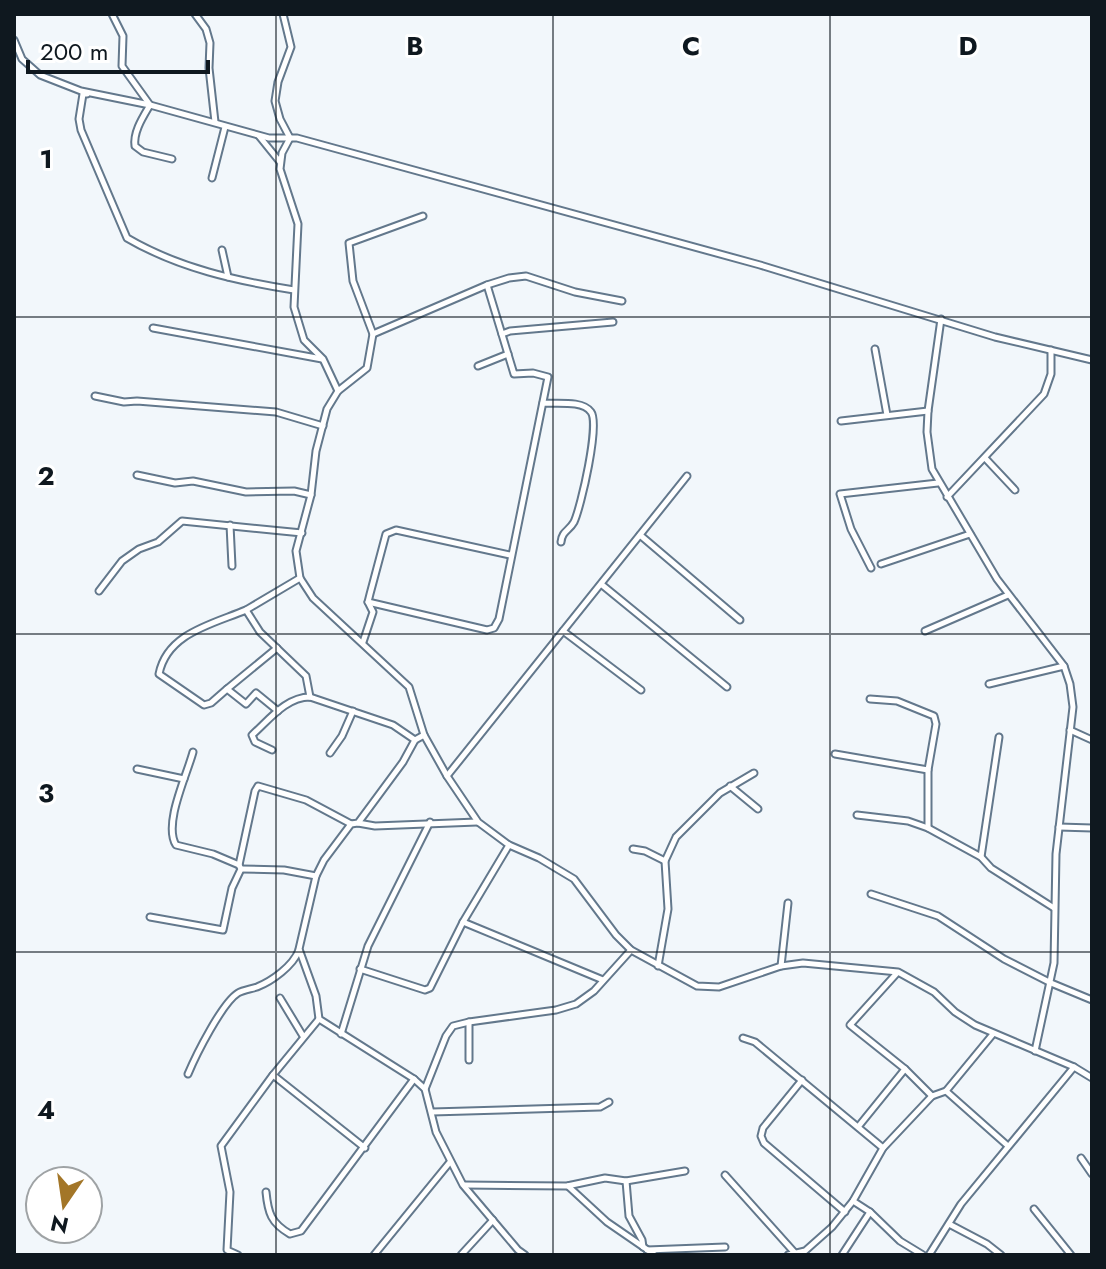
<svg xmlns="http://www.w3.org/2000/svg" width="1106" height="1269" viewBox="0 0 1106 1269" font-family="Jost,sans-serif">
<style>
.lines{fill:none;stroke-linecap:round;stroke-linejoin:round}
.street-casing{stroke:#63788c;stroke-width:9}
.street{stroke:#fff;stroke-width:5}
.grid{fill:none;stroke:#0f181f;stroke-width:2;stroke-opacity:0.55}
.grid-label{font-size:26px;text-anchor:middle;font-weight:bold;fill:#0f181f;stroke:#fff;stroke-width:6;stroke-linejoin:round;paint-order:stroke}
</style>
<rect width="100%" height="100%" fill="#f2f7fb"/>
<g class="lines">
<defs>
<g id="street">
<path d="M112 14 123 36 122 66 150 105C143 117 133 132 135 146L143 152 172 159"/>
<path d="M195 14 206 29 210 43 209 68 215 122"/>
<path d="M283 14 291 47 278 82 275 101 280 119 290 138 282 153 280 169 298 224 294 307 304 340 323 359 338 391"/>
<path d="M14 40 22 59 40 75 81 91 150 105 269 138H297L760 265 995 337 1092 360"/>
<path d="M87 94H83L79 119 81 130 127 238C178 268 237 281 294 290"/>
<path d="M259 136 280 162"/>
<path d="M212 178 225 127"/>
<path d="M423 216 349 243 353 281 373 334 487 285 509 278 526 276 575 292 622 301"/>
<path d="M222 250 228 277"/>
<path d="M941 319 928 411 927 432 932 469 997 579 1064 666 1070 684 1073 707 1056 854 1054 963 1035 1051"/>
<path d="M153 328 322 359"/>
<path d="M373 334 367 368 338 391 327 409 316 451 311 495 296 551 300 578 313 598 409 687 424 735 447 776 478 822 509 845 539 858 574 879 616 935 631 950 697 986 719 987 781 966 803 963 898 972 934 992 955 1012 975 1025 1074 1067 1092 1078"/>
<path d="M502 334 510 331 613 322"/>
<path d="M875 349 887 415"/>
<path d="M478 366 508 354"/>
<path d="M95 396 124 402 137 401 276 412 323 426"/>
<path d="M543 403C556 404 583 400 591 412 600 424 581 507 574 522 569 531 562 531 561 542"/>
<path d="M841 421 928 411"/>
<path d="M985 458 1015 490"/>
<path d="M137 475 175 483 193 481 246 492 294 491 311 495"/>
<path d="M947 497 1044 394 1051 374V350"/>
<path d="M230 525 232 566"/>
<path d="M640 535 740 620"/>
<path d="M881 564 970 534"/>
<path d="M871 568 851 529 840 494 938 483"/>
<path d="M601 584 727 687"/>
<path d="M99 591 122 561 139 549 158 542 182 521 302 533"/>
<path d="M368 602 487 630 494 628 499 619 548 377 533 373 514 374 487 285"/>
<path d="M246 610 300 578"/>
<path d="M563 631 641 690"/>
<path d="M925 631 1008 595"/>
<path d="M363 642 373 612 368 602 370 594 386 534 396 530 510 555"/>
<path d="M989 684 1064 666"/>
<path d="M227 689 277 648"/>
<path d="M870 699 897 701 934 716 936 724 928 770V828"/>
<path d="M278 711 256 693 246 704 227 689 211 703 204 705 159 674C167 633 213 624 246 610L260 632 306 676 310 697"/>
<path d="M1070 730 1092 740"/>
<path d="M415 740 403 762 358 823 351 824 324 860 316 876 299 949 316 996 319 1019 414 1079 425 1089 436 1132 463 1185 518 1250 525 1255"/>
<path d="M272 750 255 742 252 735C269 720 286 697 310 697L393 725 415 740 424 735"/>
<path d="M193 752C187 775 163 824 176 845L213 854 239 865"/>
<path d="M330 753 342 736 353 711"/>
<path d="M835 754 928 770"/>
<path d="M137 769 184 779"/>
<path d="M447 776 687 476"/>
<path d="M730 786 758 809"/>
<path d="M857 815 908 821 928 828 981 857 991 868 1054 908"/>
<path d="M358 823 375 826 477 822"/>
<path d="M1059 827 1092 828"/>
<path d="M633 849 645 851 665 861"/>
<path d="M981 857 999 737"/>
<path d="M241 869 284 870 316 876"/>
<path d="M871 894 938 916 1004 959 1051 983 1092 1000"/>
<path d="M150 917 223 930 232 888 241 869 239 865 255 791 258 786 306 800 351 824"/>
<path d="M463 922 603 980"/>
<path d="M658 966 668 909 665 861 676 837 720 793 754 773"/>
<path d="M781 966 788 903"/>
<path d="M360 969 425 990 430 988 463 922 509 845"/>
<path d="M897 973 850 1025 905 1069 932 1096"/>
<path d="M280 998 303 1036"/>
<path d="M469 1022V1060"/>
<path d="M341 1034 368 946 430 822"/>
<path d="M743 1038 755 1042 883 1148"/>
<path d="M188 1074C196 1055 222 1003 238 993 243 990 251 989 257 987 272 981 293 966 299 950"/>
<path d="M273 1075 365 1148"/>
<path d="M802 1080 763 1128 761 1136 764 1143 845 1212"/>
<path d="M425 1089 446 1036 453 1026 469 1022 556 1010 576 1004 594 991 631 950"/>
<path d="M946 1091 1008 1146"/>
<path d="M432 1112 600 1107 609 1102"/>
<path d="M858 1127 905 1069"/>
<path d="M1081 1158 1092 1174"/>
<path d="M725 1175 794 1252"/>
<path d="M626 1181 629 1216 642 1240 643 1247"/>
<path d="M464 1185 567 1186 605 1178 626 1181 685 1171"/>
<path d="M568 1186 607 1222 655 1255"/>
<path d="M266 1192C268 1213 271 1223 290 1234L301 1231 414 1079"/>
<path d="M1034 1209 1071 1255"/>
<path d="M870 1212 900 1241 923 1255"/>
<path d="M949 1224 987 1244 1001 1255"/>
<path d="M647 1250 725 1247"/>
<path d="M238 1255 227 1250 230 1192 221 1146 273 1075 319 1019"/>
<path d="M374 1255 450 1162"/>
<path d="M461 1255 493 1220"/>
<path d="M788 1255 805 1251 832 1227 853 1201 883 1148 932 1096 946 1091 993 1034"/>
<path d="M842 1255 870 1212 853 1201"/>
<path d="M929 1255 961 1204 1074 1067"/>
</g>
</defs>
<use href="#street" class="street-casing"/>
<use href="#street" class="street"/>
</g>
<path class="grid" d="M276 14V1255M553 14V1255M830 14V1255M14 317H1092M14 634H1092M14 952H1092"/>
<g class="grid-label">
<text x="415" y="55">B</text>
<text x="691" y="55">C</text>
<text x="968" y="55">D</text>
<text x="46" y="168">1</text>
<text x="46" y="485">2</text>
<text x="46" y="802">3</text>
<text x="46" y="1119">4</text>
</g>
<rect width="1106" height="1269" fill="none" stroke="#0f181f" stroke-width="32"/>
<g transform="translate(64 1205) rotate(193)"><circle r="38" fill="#ffffff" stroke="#9fa3a5" stroke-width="2"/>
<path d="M0-6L14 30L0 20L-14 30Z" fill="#a37628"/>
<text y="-12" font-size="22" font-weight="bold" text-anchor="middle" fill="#0f181f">N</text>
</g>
<path d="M28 60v12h180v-12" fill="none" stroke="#0f181f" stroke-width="4"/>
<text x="40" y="60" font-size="24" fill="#0f181f" stroke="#ffffff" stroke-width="6" paint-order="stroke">200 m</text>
</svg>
